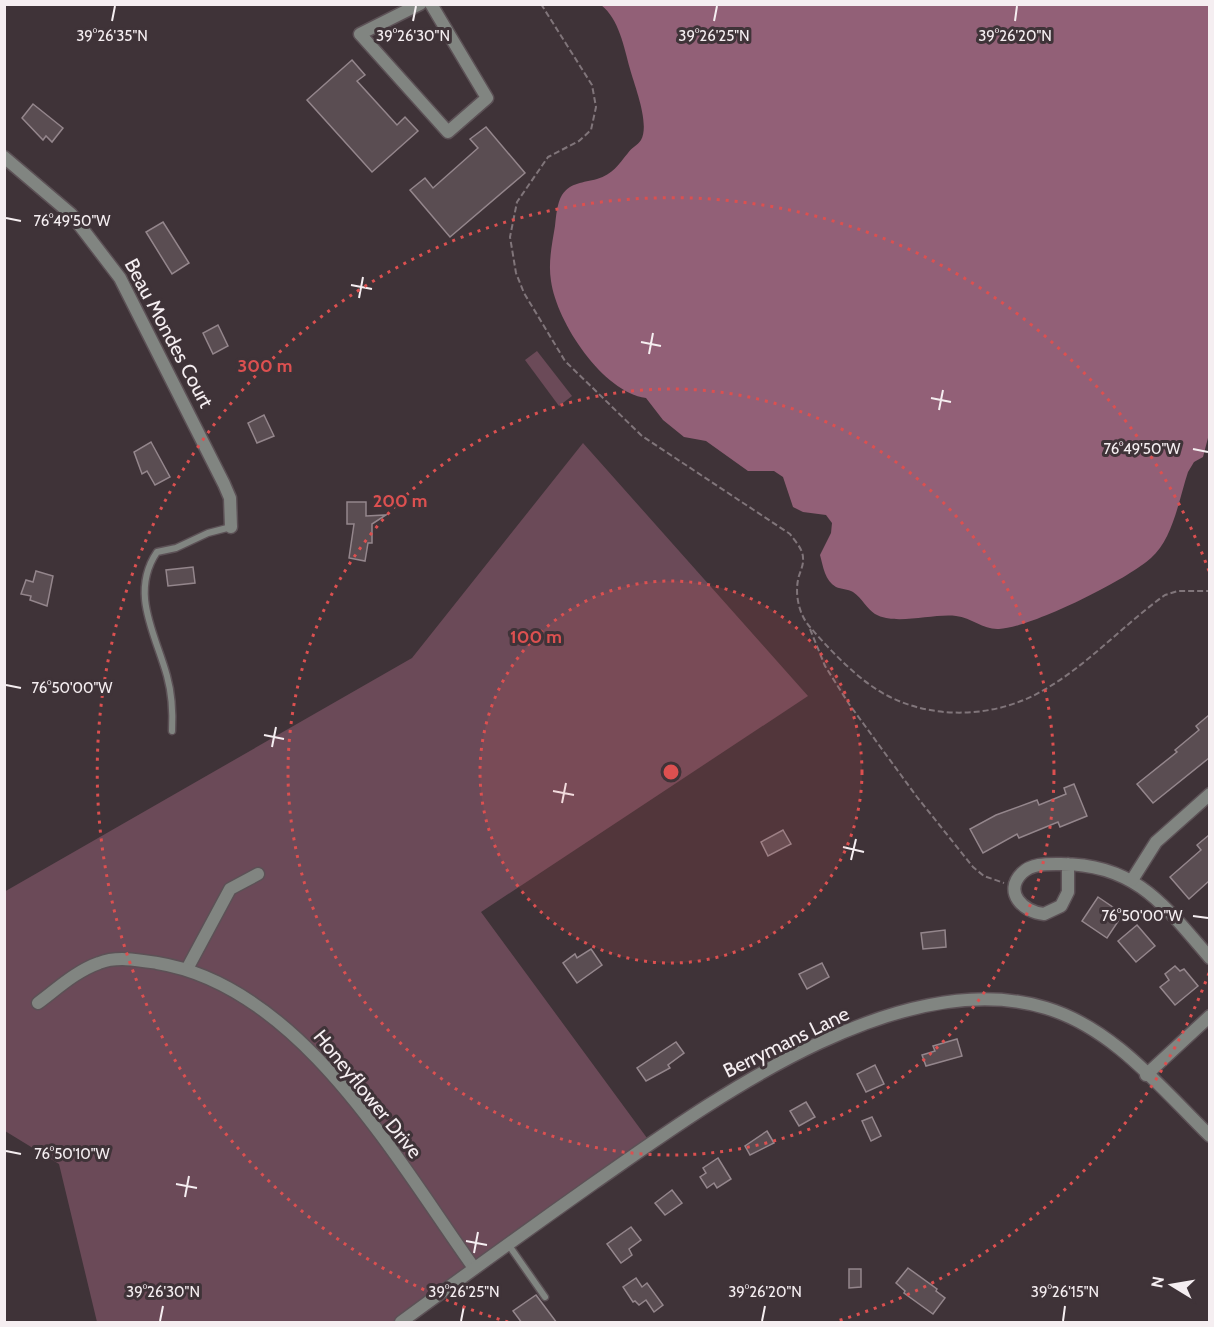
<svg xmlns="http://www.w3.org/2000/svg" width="1214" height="1327" viewBox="0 0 1214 1327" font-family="Cabin,sans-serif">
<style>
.green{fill:#6b4a58}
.water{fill:#926077}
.building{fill:#5a4d52;stroke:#94868c;stroke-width:1.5}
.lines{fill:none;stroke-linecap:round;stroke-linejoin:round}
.service-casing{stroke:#5c5156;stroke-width:9}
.minor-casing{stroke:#5c5156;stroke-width:15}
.tertiary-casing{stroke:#5c5156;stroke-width:15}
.path{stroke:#80757a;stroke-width:2;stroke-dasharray:6 3;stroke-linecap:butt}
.service{stroke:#818581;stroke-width:6}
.minor{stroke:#818581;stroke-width:12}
.tertiary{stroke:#818581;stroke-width:12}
.ticks{fill:none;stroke:#f5eef1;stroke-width:2}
.ring{fill:none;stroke:#dc5050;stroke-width:3;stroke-dasharray:3 6}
.labels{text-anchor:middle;stroke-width:6;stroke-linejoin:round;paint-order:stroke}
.street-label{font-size:20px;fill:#f5eef1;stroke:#3f3338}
.ticks-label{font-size:15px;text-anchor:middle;fill:#f5eef1;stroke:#3f3338;stroke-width:6;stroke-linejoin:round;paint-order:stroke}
.centre{fill:#dc5050;stroke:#3f3338;stroke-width:3}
.ring-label{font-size:18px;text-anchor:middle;font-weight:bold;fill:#dc5050;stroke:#3f3338;stroke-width:6;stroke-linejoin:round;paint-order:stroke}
</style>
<rect width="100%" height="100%" fill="#3f3338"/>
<g class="green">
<path d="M537 351 572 396 559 406 525 360Z"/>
<path d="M583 443 808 696 481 912 647 1138 393 1322H97L59 1164 5 1131 4 892 412 658Z"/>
</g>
<path class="water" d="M601 5H1209V434L1203 457 1194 462 1188 472C1179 499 1173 539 1151 558 1127 580 1030 628 999 629 984 630 972 618 956 616 934 613 895 626 875 614 867 609 862 598 853 592 848 589 841 589 836 587 825 581 823 566 820 555L831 533 832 523 826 515 803 512 793 507 783 477 774 471H748L706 441 684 437 663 420 646 398C603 392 557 323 551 281 548 263 552 244 555 226 556 217 557 203 562 195 571 182 583 183 597 179 613 174 618 165 628 153 631 148 638 145 641 140 650 124 635 87 630 69 624 47 619 19 601 5Z"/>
<g class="building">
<path d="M352 60 365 75 357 81 397 125 405 117 418 131 372 172 307 100Z"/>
<path d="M33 104 63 128 52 142 46 136 43 140 22 118Z"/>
<path d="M486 127 525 173 450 237 410 190 425 178 433 188 478 148 470 139Z"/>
<path d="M163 222 189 263 172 274 146 232Z"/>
<path d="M218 325 228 346 213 354 203 333Z"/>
<path d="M264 415 274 436 257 443 248 423Z"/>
<path d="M151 442 170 477 155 485 147 471 142 474 134 452Z"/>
<path d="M347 502H366V516L386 515 372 524V543H368L365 561 349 558 354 524H347Z"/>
<path d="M193 567 195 583 168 586 166 570Z"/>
<path d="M36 571 53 576 47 606 30 600 31 596 21 594 26 580 33 582Z"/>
<path d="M1209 715V758L1153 803 1137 784 1177 752 1175 750 1199 730 1196 726Z"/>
<path d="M1074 784 1087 816 1060 827 1058 822 1019 838 1017 834 983 853 970 829 996 815 1037 800 1039 805 1066 794 1064 788Z"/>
<path d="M783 830 791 844 768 856 761 842Z"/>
<path d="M1209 835V881L1189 899 1170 877 1201 850 1197 845Z"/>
<path d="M1098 897 1123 914 1107 938 1082 921Z"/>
<path d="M1137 925 1155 946 1136 962 1118 941Z"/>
<path d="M945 930 946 947 923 949 921 933Z"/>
<path d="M591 949 602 965 577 983 563 963 575 954 577 958Z"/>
<path d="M822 963 829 977 807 989 799 974Z"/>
<path d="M1175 966 1180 971 1184 969 1198 986 1175 1005 1160 987 1169 980 1165 974Z"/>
<path d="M957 1039 962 1056 926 1066 922 1055 935 1051 933 1046Z"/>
<path d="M676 1042 684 1053 668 1065 670 1068 646 1081 637 1068Z"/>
<path d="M875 1065 884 1084 866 1092 857 1074Z"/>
<path d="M806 1102 815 1117 799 1126 790 1111Z"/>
<path d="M872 1117 881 1136 871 1141 862 1121Z"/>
<path d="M767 1131 774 1143 750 1155 745 1146Z"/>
<path d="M718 1158 731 1179 717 1188 714 1183 707 1188 700 1177 706 1173 703 1168Z"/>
<path d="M672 1190 682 1203 665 1215 655 1203Z"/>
<path d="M631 1227 641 1240 629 1249 632 1255 621 1263 607 1244Z"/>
<path d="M908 1268 937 1289 936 1291 945 1298 933 1314 904 1293 905 1291 896 1283Z"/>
<path d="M849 1269H861V1287L849 1288Z"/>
<path d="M636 1278 642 1287 647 1283 663 1305 654 1312 646 1300 639 1305 635 1301 633 1302 623 1287Z"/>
<path d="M536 1295 557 1323H522L513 1311Z"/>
</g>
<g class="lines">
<defs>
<g id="service">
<path d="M172 731C173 712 172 694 167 676 156 635 129 593 157 552L176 548 208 533 231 527"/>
<path d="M508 1244 545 1297"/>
</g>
<g id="minor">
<path d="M420 4 360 34 448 132 487 98 431 4"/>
<path d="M4 157 71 214 120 278 224 484 230 498 231 527"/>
<path d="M1068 864V892L1061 906 1044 914C1023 912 1003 892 1022 873 1032 863 1048 864 1061 864 1136 864 1165 906 1210 958"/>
<path d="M1132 880 1156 842 1210 794"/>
<path d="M187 969 230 889 258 874"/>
<path d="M38 1003C57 989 76 971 99 963 117 956 138 960 157 963 300 986 396 1159 474 1268"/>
<path d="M1146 1075 1210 1016"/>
</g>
<path id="tertiary" d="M401 1322C465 1275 529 1229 594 1183 710 1102 898 963 1046 1008 1113 1028 1161 1088 1210 1136"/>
</defs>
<use href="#service" class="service-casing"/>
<use href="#minor" class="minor-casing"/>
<use href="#tertiary" class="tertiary-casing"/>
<g class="path">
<path d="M541 4 592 85 596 107 591 130 579 141 548 157 517 202 510 237 516 273 524 293 565 361 642 436 790 534C795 541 803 549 803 558 804 566 799 573 798 580 795 595 799 615 810 627 827 647 851 672 873 687 922 721 992 720 1042 691 1087 666 1123 625 1165 595L1178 591H1210"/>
<path d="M810 629 825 666 849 704 917 797 973 867 984 876 1004 883"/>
</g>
<use href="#service" class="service"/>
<use href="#minor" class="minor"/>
<use href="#tertiary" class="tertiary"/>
</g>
<path class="ticks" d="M112 21 115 6M413 21 416 6M714 21 717 6M1015 21 1017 6M6 218 21 221M351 285 372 289M359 298 363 277M641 342 661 346M649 354 653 333M931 398 951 402M939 410 943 390M1193 449 1208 452M6 685 21 688M264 735 284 739M272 747 276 727M553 791 574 795M562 803 566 783M843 847 864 852M851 860 856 839M1193 916 1208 918M6 1151 21 1154M176 1184 197 1188M185 1197 189 1176M466 1241 487 1245M474 1253 478 1232M160 1321 163 1306M461 1321 464 1306M762 1321 765 1306M1063 1321 1065 1306"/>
<circle cx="671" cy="772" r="191" fill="#dc5050" fill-opacity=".12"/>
<g class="ring">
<circle cx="671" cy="772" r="191"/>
<circle cx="671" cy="772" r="383"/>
<path d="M1209 973A574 574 0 0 1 834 1322M508 1322A574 574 0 1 1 1209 571"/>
</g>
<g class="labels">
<g class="street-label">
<text transform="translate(169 333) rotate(62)" y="7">Beau Mondes Court</text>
<text transform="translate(786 1042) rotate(-26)" y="7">Berrymans Lane</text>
<text transform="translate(368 1094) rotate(51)" y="7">Honeyflower Drive</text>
</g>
</g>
<g class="ticks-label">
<text x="112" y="41">39°26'35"N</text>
<text x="413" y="41">39°26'30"N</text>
<text x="714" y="41">39°26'25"N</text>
<text x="1015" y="41">39°26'20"N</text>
<text x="72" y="226">76°49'50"W</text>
<text x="1142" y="454">76°49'50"W</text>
<text x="72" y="693">76°50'00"W</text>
<text x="1142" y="921">76°50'00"W</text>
<text x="72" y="1159">76°50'10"W</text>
<text x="163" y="1297">39°26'30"N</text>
<text x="464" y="1297">39°26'25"N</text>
<text x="765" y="1297">39°26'20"N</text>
<text x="1065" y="1297">39°26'15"N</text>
</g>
<circle cx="671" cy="772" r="9" class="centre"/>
<g class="ring-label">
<text x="265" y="372">300 m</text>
<text x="400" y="507">200 m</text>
<text x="536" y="643">100 m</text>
</g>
<rect width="1214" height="1327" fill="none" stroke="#f5eef1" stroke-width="12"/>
<g transform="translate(1172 1285) rotate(281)" stroke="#3f3338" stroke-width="4.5" paint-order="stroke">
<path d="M0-4.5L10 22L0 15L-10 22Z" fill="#f5eef1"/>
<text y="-9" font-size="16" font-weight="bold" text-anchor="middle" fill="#f5eef1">N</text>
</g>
</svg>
